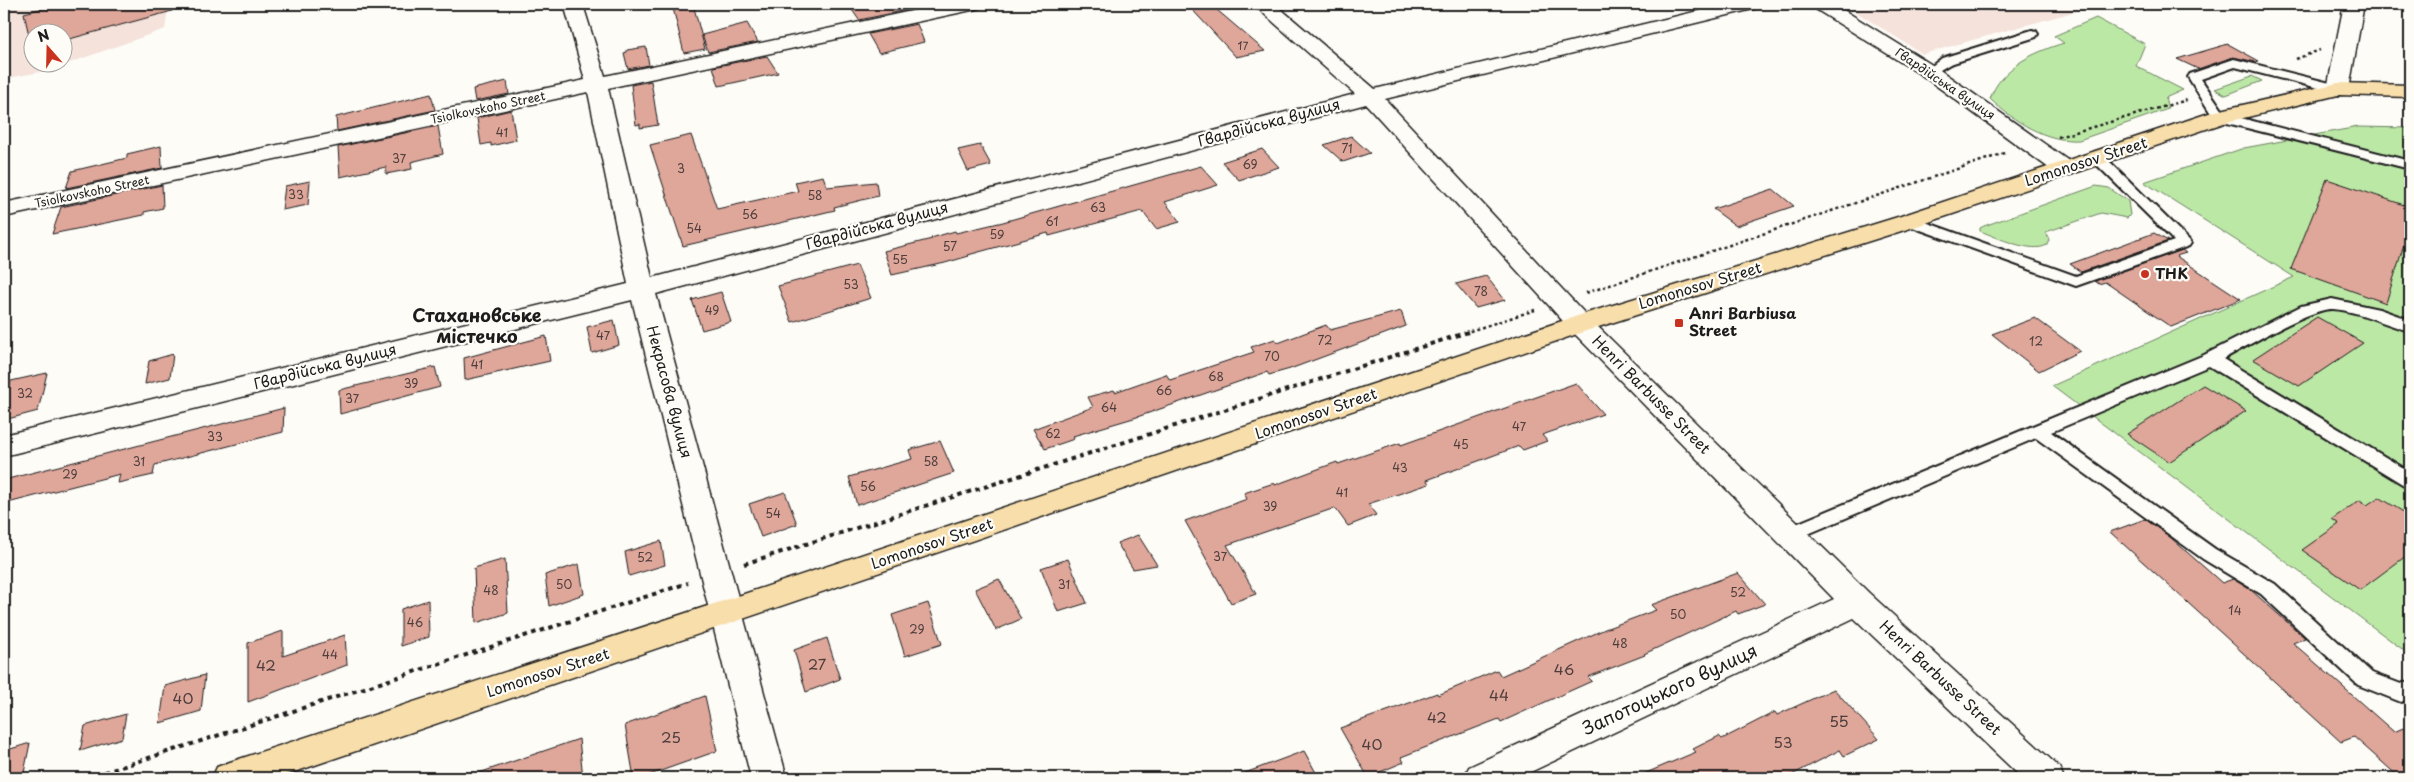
<svg xmlns="http://www.w3.org/2000/svg" width="2414" height="782" viewBox="0 0 2414 782" font-family="'Playpen Sans',sans-serif">
<style>
.built{fill:#f4e2db;fill-rule:evenodd}
.green{fill:#bce8a6;stroke:#6c8261}
.building{fill:#dfa69a;stroke:#1c1c1c}
.lines{fill:none;stroke-linecap:round;stroke-linejoin:round}
.lane-casing{stroke:#1c1c1c;stroke-width:4}
.street-casing{stroke:#1c1c1c;stroke-width:3}
.primary-casing{stroke:#1c1c1c;stroke-width:3}
.path-far1{stroke:#1c1c1c;stroke-width:2.5;stroke-dasharray:3 3;stroke-linecap:butt}
.path{stroke:#1c1c1c;stroke-width:4;stroke-dasharray:4.5 4.5;stroke-linecap:butt}
.lane{fill:#fdfcf7;fill-rule:evenodd}
.street{fill:#fdfcf7;fill-rule:evenodd}
.primary{fill:#f8deab;fill-rule:evenodd}
.poi-dot{fill:#c8321e;stroke:#fdfcf7;stroke-width:2}
.labels{text-anchor:middle;stroke-width:4.5;stroke-linejoin:round;paint-order:stroke}
.far-number-label{font-size:11px;fill:#4d3e3c}
.far-street-label{font-size:12px;fill:#1c1c1c;stroke:#fdfcf7}
.number-label{font-size:12px;fill:#4d3e3c}
.street-label{font-size:15px;fill:#1c1c1c;stroke:#fdfcf7}
.poi-label{font-size:15px;font-weight:bold;fill:#1c1c1c;stroke:#fdfcf7;text-anchor:start}
.near-number-label{font-size:15px;fill:#4d3e3c}
.quarter-label{font-size:18px;font-weight:bold;fill:#1c1c1c;stroke:#fdfcf7}
.near-street-label{font-size:18px;fill:#1c1c1c;stroke:#fdfcf7}
</style>
<rect width="100%" height="100%" fill="#fdfcf7"/>
<filter id="ink" filterUnits="userSpaceOnUse"><feTurbulence type="fractalNoise" baseFrequency=".02" numOctaves="2"/><feDisplacementMap in="SourceGraphic" scale="10" xChannelSelector="R" yChannelSelector="G"/><feConvolveMatrix kernelMatrix="1 2 1 2 8 2 1 2 1" color-interpolation-filters="sRGB"/></filter>
<g filter="url(#ink)">
<g class="built">
<path d="M4 4H169L165 29 50 70 4 79ZM32 32H62V62H32Z"/>
<path d="M1843 4H2102L1923 54Z"/>
</g>
<g class="green">
<path d="M2096 18 2145 44 2136 66 2183 90 2165 98 2168 109 2079 140C2045 142 2014 121 1990 99 2001 67 2034 52 2064 43L2054 36Z"/>
<path d="M2252 76 2262 81 2226 95 2215 89Z"/>
<path d="M2358 127 2410 128V655L2052 386 2294 277 2144 182 2244 148Z"/>
<path d="M2096 186 2109 188 2128 201 2130 215 2127 218 2101 213 2046 232 2049 240 2047 245C2031 254 1997 237 1980 231V228L1984 226Z"/>
</g>
<g class="building">
<path d="M60 4H171L172 11 62 41V32H32V49L24 13Z"/>
<path d="M672 4H693L705 49 684 53Z"/>
<path d="M848 4H910L912 9 859 20Z"/>
<path d="M1187 4H1210L1265 51 1236 57Z"/>
<path d="M747 23 758 42 708 52 702 35Z"/>
<path d="M917 24 924 42 879 53 868 34Z"/>
<path d="M2228 44 2259 61 2256 62 2233 57 2198 69 2177 59Z"/>
<path d="M646 47 649 65 628 69 624 53 627 52V50Z"/>
<path d="M767 56 778 73 719 86 713 67Z"/>
<path d="M507 81 509 94 475 101 473 89Z"/>
<path d="M651 81 658 125 640 128V124L636 125 631 85Z"/>
<path d="M431 94 435 110 337 131 336 117Z"/>
<path d="M511 110 516 140 491 146V143L481 145 477 118Z"/>
<path d="M438 126 443 154 411 162 412 169 386 174V167L340 177 338 147Z"/>
<path d="M691 135 717 209 798 191 795 182 823 176 827 187 876 182 878 196 834 207 835 210 683 246 650 145Z"/>
<path d="M1351 136 1370 153 1343 162 1324 145Z"/>
<path d="M980 145 991 165 968 171 958 150Z"/>
<path d="M161 146 162 168 66 188 72 171 127 158V154Z"/>
<path d="M1262 149 1279 167 1239 180 1222 162Z"/>
<path d="M1201 166 1218 185 1165 202 1180 222 1156 229 1142 211 1049 236 1048 233 968 255 969 256 945 263 892 275 884 251 932 239 931 238 955 231 956 233 1003 222Z"/>
<path d="M2327 179 2410 207V225L2386 303 2291 269Z"/>
<path d="M310 181 308 205 282 210 285 186Z"/>
<path d="M162 185 163 208 144 212V215L52 234 61 207Z"/>
<path d="M1773 189 1794 206 1736 226 1713 209Z"/>
<path d="M2154 233 2168 241 2081 272 2070 264Z"/>
<path d="M2182 250 2186 253 2176 256 2241 299 2171 327 2105 282 2099 284 2095 281Z"/>
<path d="M857 265 871 298 792 322 778 286Z"/>
<path d="M1486 276 1505 300 1476 308 1456 284Z"/>
<path d="M721 292 731 322 702 330 692 300Z"/>
<path d="M1401 311 1406 326 1290 369 1269 375 1267 372 1137 417 1073 436 1074 439 1045 449 1033 429 1093 407 1088 397 1114 390 1115 392 1166 374 1170 380 1254 352 1251 347 1275 339 1278 343 1326 325 1330 330Z"/>
<path d="M2317 317 2363 343 2299 386 2253 359Z"/>
<path d="M2035 318 2080 351 2039 371 1992 334Z"/>
<path d="M614 320 619 345 592 353 587 327Z"/>
<path d="M546 336 550 361 465 380 464 358Z"/>
<path d="M173 354 170 378 145 384 149 361Z"/>
<path d="M435 367 440 387 340 414 339 390Z"/>
<path d="M47 373 38 411 4 420V407L11 381Z"/>
<path d="M1576 383 1603 414 1542 435 1547 441 1523 450 1519 446 1427 480 1429 484 1368 504 1376 515 1348 526 1335 508 1227 545 1256 594 1231 603 1185 521 1247 499 1244 493 1274 483 1275 485 1337 462 1338 464 1400 443 1401 445Z"/>
<path d="M2203 385 2246 411 2169 462 2127 434Z"/>
<path d="M284 408 283 432 155 465 153 475 118 483 120 474 4 504V480Z"/>
<path d="M940 441 954 473 857 505 849 477 912 459 909 450Z"/>
<path d="M785 492 797 524 761 537 749 504Z"/>
<path d="M2379 497 2410 516V553L2360 590 2302 550 2339 524 2332 519 2360 500 2367 505Z"/>
<path d="M2145 519 2170 537 2222 583 2233 579 2251 590 2305 638 2293 643 2394 732 2410 725V778H2400L2354 737 2341 742 2110 532Z"/>
<path d="M1138 535 1157 565 1133 569 1117 543Z"/>
<path d="M661 541 665 565 629 576 625 552Z"/>
<path d="M505 559 508 613 476 623 474 568Z"/>
<path d="M1068 559 1087 603 1058 612 1041 568Z"/>
<path d="M579 564 584 594 549 606 545 575Z"/>
<path d="M1738 573 1765 604 1738 614 1736 611 1644 654 1645 655 1588 677 1592 681 1501 722 1499 719 1401 757 1404 762 1368 777 1340 728 1437 693 1438 695 1497 670 1501 676 1605 629 1656 610 1651 605Z"/>
<path d="M999 579 1021 619 996 630 975 589Z"/>
<path d="M428 600 429 637 401 646V609Z"/>
<path d="M928 603 942 644 905 656 892 615Z"/>
<path d="M283 631V656L345 635 347 665 248 702V643Z"/>
<path d="M827 638 840 679 806 692 794 650Z"/>
<path d="M205 675 201 711 160 723 165 686Z"/>
<path d="M1834 689 1879 739 1844 756 1840 750 1786 778H1634L1696 752 1693 749 1719 736 1722 739 1775 712 1777 715Z"/>
<path d="M705 696 717 751 641 778H634L625 725Z"/>
<path d="M126 714 122 738 80 751 85 726Z"/>
<path d="M579 739 583 778H476V774Z"/>
<path d="M30 743 23 778H4V751Z"/>
<path d="M1304 751 1319 778H1238L1237 776Z"/>
</g>
<g class="lines">
<defs>
<g id="lane">
<path d="M2032 30 2036 31 2038 34 2036 37 1950 64 1930 76 1924 72 1942 58Z"/>
<path d="M2234 59 2342 86 2344 89 2338 93 2235 67 2201 79 2225 114 2410 161V169L2215 120 2188 77 2190 74Z"/>
<path d="M2098 154 2103 155 2189 240 2191 243 2189 246 2076 286 1904 224 1902 221 1904 218H1914L2076 276 2174 241 2093 161 2091 158 2093 155Z"/>
<path d="M2332 299 2379 309 2410 320V331C2385 325 2360 311 2333 309 2310 308 2246 347 2223 359L2410 472V486L2404 485 2209 366 2051 432 2215 549 2275 584 2372 673 2401 684 2410 680V698L2401 702 2358 685 2261 594 2203 559 2036 438 1796 539 1790 541 1784 539 1781 534 1784 529 2204 355 2301 306Z"/>
</g>
<g id="street">
<path d="M564 4 583 5 605 76 945 4H982L979 8 972 10 608 88 652 278 1355 94 1253 4H1275L1375 89 1727 4H1760L1757 8 1385 99 1589 318 1869 593 2059 767 2064 778H2022L1854 618 1518 778H1464L1469 767 1834 599 1571 330 1366 104 656 294 787 778H751L632 300 4 456V435L628 284 588 92 4 217V203L585 80Z"/>
<path d="M1811 4H1834L1937 68 2073 164 2076 169 2073 174 2065 176 2057 174 1923 76 1814 8Z"/>
<path d="M2344 4H2364L2349 89 2346 94 2338 95 2330 94 2327 89Z"/>
</g>
<path id="primary" d="M2338 83 2410 85V97L2338 95 2227 122 1917 226 1589 330 277 778H212L217 767 230 762 726 600 1571 318 1901 216 2212 112Z"/>
</defs>
<use href="#lane" class="lane-casing"/>
<use href="#street" class="street-casing"/>
<use href="#primary" class="primary-casing"/>
<g class="path-far1">
<path d="M2296 59 2320 50"/>
<path d="M2058 137 2187 100"/>
<path d="M1586 293 2005 153"/>
<path d="M1464 333 1535 310"/>
</g>
<g class="path">
<path d="M744 564 1468 332"/>
<path d="M87 778 688 583"/>
</g>
<use href="#lane" class="lane"/>
<use href="#street" class="street"/>
<use href="#primary" class="primary"/>
</g>
</g>
<g class="poi-dot">
<circle cx="2145" cy="274" r="5"/>
<rect x="1674" y="318" width="10" height="10" rx="2.5"/>
</g>
<g class="labels">
<g class="far-number-label">
<text x="1243" y="50">17</text>
</g>
<g class="far-street-label">
<text transform="translate(1945 84) rotate(34)" y="4">Гвардійська вулиця</text>
<text transform="translate(488 108) rotate(-12)" y="4">Tsiolkovskoho Street</text>
<text transform="translate(92 192) rotate(-12)" y="4">Tsiolkovskoho Street</text>
</g>
<g class="number-label">
<text x="502" y="137">41</text>
<text x="1347" y="153">71</text>
<text x="399" y="163">37</text>
<text x="1250" y="169">69</text>
<text x="681" y="173">3</text>
<text x="296" y="199">33</text>
<text x="815" y="200">58</text>
<text x="1098" y="212">63</text>
<text x="750" y="219">56</text>
<text x="1052" y="226">61</text>
<text x="694" y="233">54</text>
<text x="997" y="239">59</text>
<text x="950" y="251">57</text>
<text x="900" y="264">55</text>
<text x="851" y="289">53</text>
<text x="1481" y="296">78</text>
<text x="712" y="315">49</text>
<text x="603" y="340">47</text>
<text x="1325" y="345">72</text>
<text x="2036" y="346">12</text>
<text x="1272" y="361">70</text>
<text x="477" y="369">41</text>
<text x="1216" y="381">68</text>
<text x="411" y="388">39</text>
<text x="1164" y="395">66</text>
<text x="25" y="398">32</text>
<text x="352" y="403">37</text>
<text x="1109" y="412">64</text>
<text x="1519" y="431">47</text>
<text x="1053" y="438">62</text>
<text x="215" y="441">33</text>
<text x="1461" y="449">45</text>
<text x="139" y="466">31</text>
<text x="931" y="466">58</text>
<text x="1400" y="472">43</text>
<text x="70" y="479">29</text>
<text x="868" y="491">56</text>
<text x="1342" y="497">41</text>
<text x="1270" y="511">39</text>
<text x="773" y="518">54</text>
<text x="1220" y="561">37</text>
<text x="645" y="562">52</text>
<text x="564" y="589">50</text>
<text x="1064" y="589">31</text>
<text x="491" y="595">48</text>
<text x="1738" y="597">52</text>
<text x="2235" y="615">14</text>
<text x="1678" y="619">50</text>
<text x="415" y="627">46</text>
<text x="917" y="634">29</text>
<text x="1620" y="648">48</text>
<text x="330" y="659">44</text>
</g>
<g class="street-label">
<text transform="translate(1269 123) rotate(-15)" y="5">Гвардійська вулиця</text>
<text transform="translate(2086 162) rotate(-18)" y="5">Lomonosov Street</text>
<text transform="translate(877 226) rotate(-15)" y="5">Гвардійська вулиця</text>
<text transform="translate(1700 286) rotate(-17)" y="5">Lomonosov Street</text>
<text transform="translate(325 367) rotate(-14)" y="5">Гвардійська вулиця</text>
<text transform="translate(669 392) rotate(75)" y="5">Некрасова вулиця</text>
<text transform="translate(1651 395) rotate(45)" y="5">Henri Barbusse Street</text>
<text transform="translate(1316 414) rotate(-19)" y="5">Lomonosov Street</text>
<text transform="translate(932 544) rotate(-19)" y="5">Lomonosov Street</text>
<text transform="translate(548 673) rotate(-18)" y="5">Lomonosov Street</text>
<text transform="translate(1940 678) rotate(43)" y="5">Henri Barbusse Street</text>
</g>
<g class="poi-label">
<text x="2155" y="279">ТНК</text>
<text x="1689" y="319">Anri Barbiusa<tspan x="1689" dy="17">Street</tspan></text>
</g>
<g class="near-number-label">
<text x="817" y="670">27</text>
<text x="266" y="671">42</text>
<text x="1564" y="675">46</text>
<text x="1499" y="701">44</text>
<text x="183" y="704">40</text>
<text x="1437" y="723">42</text>
<text x="1839" y="727">55</text>
<text x="671" y="743">25</text>
<text x="1783" y="748">53</text>
<text x="1372" y="750">40</text>
</g>
<g class="quarter-label">
<text x="477" y="322">Стахановське<tspan x="477" dy="21">містечко</tspan></text>
</g>
<g class="near-street-label">
<text transform="translate(1670 690) rotate(-25)" y="6">Запотоцького вулиця</text>
</g>
</g>
<rect width="2414" height="782" fill="none" stroke="#fdfcf7" stroke-width="20"/>
<rect x="10" y="10" width="2394" height="762" fill="none" stroke="#1c1c1c" stroke-width="2" filter="url(#ink)"/>
<g transform="translate(48 48) rotate(340)"><circle r="24" fill="#fdfcf7" stroke="#a3a29f"/>
<path d="M0-4L9 19L0 12L-9 19Z" fill="#c8321e"/>
<text y="-8" font-size="14" font-weight="bold" text-anchor="middle" fill="#1c1c1c">N</text>
</g>
</svg>
